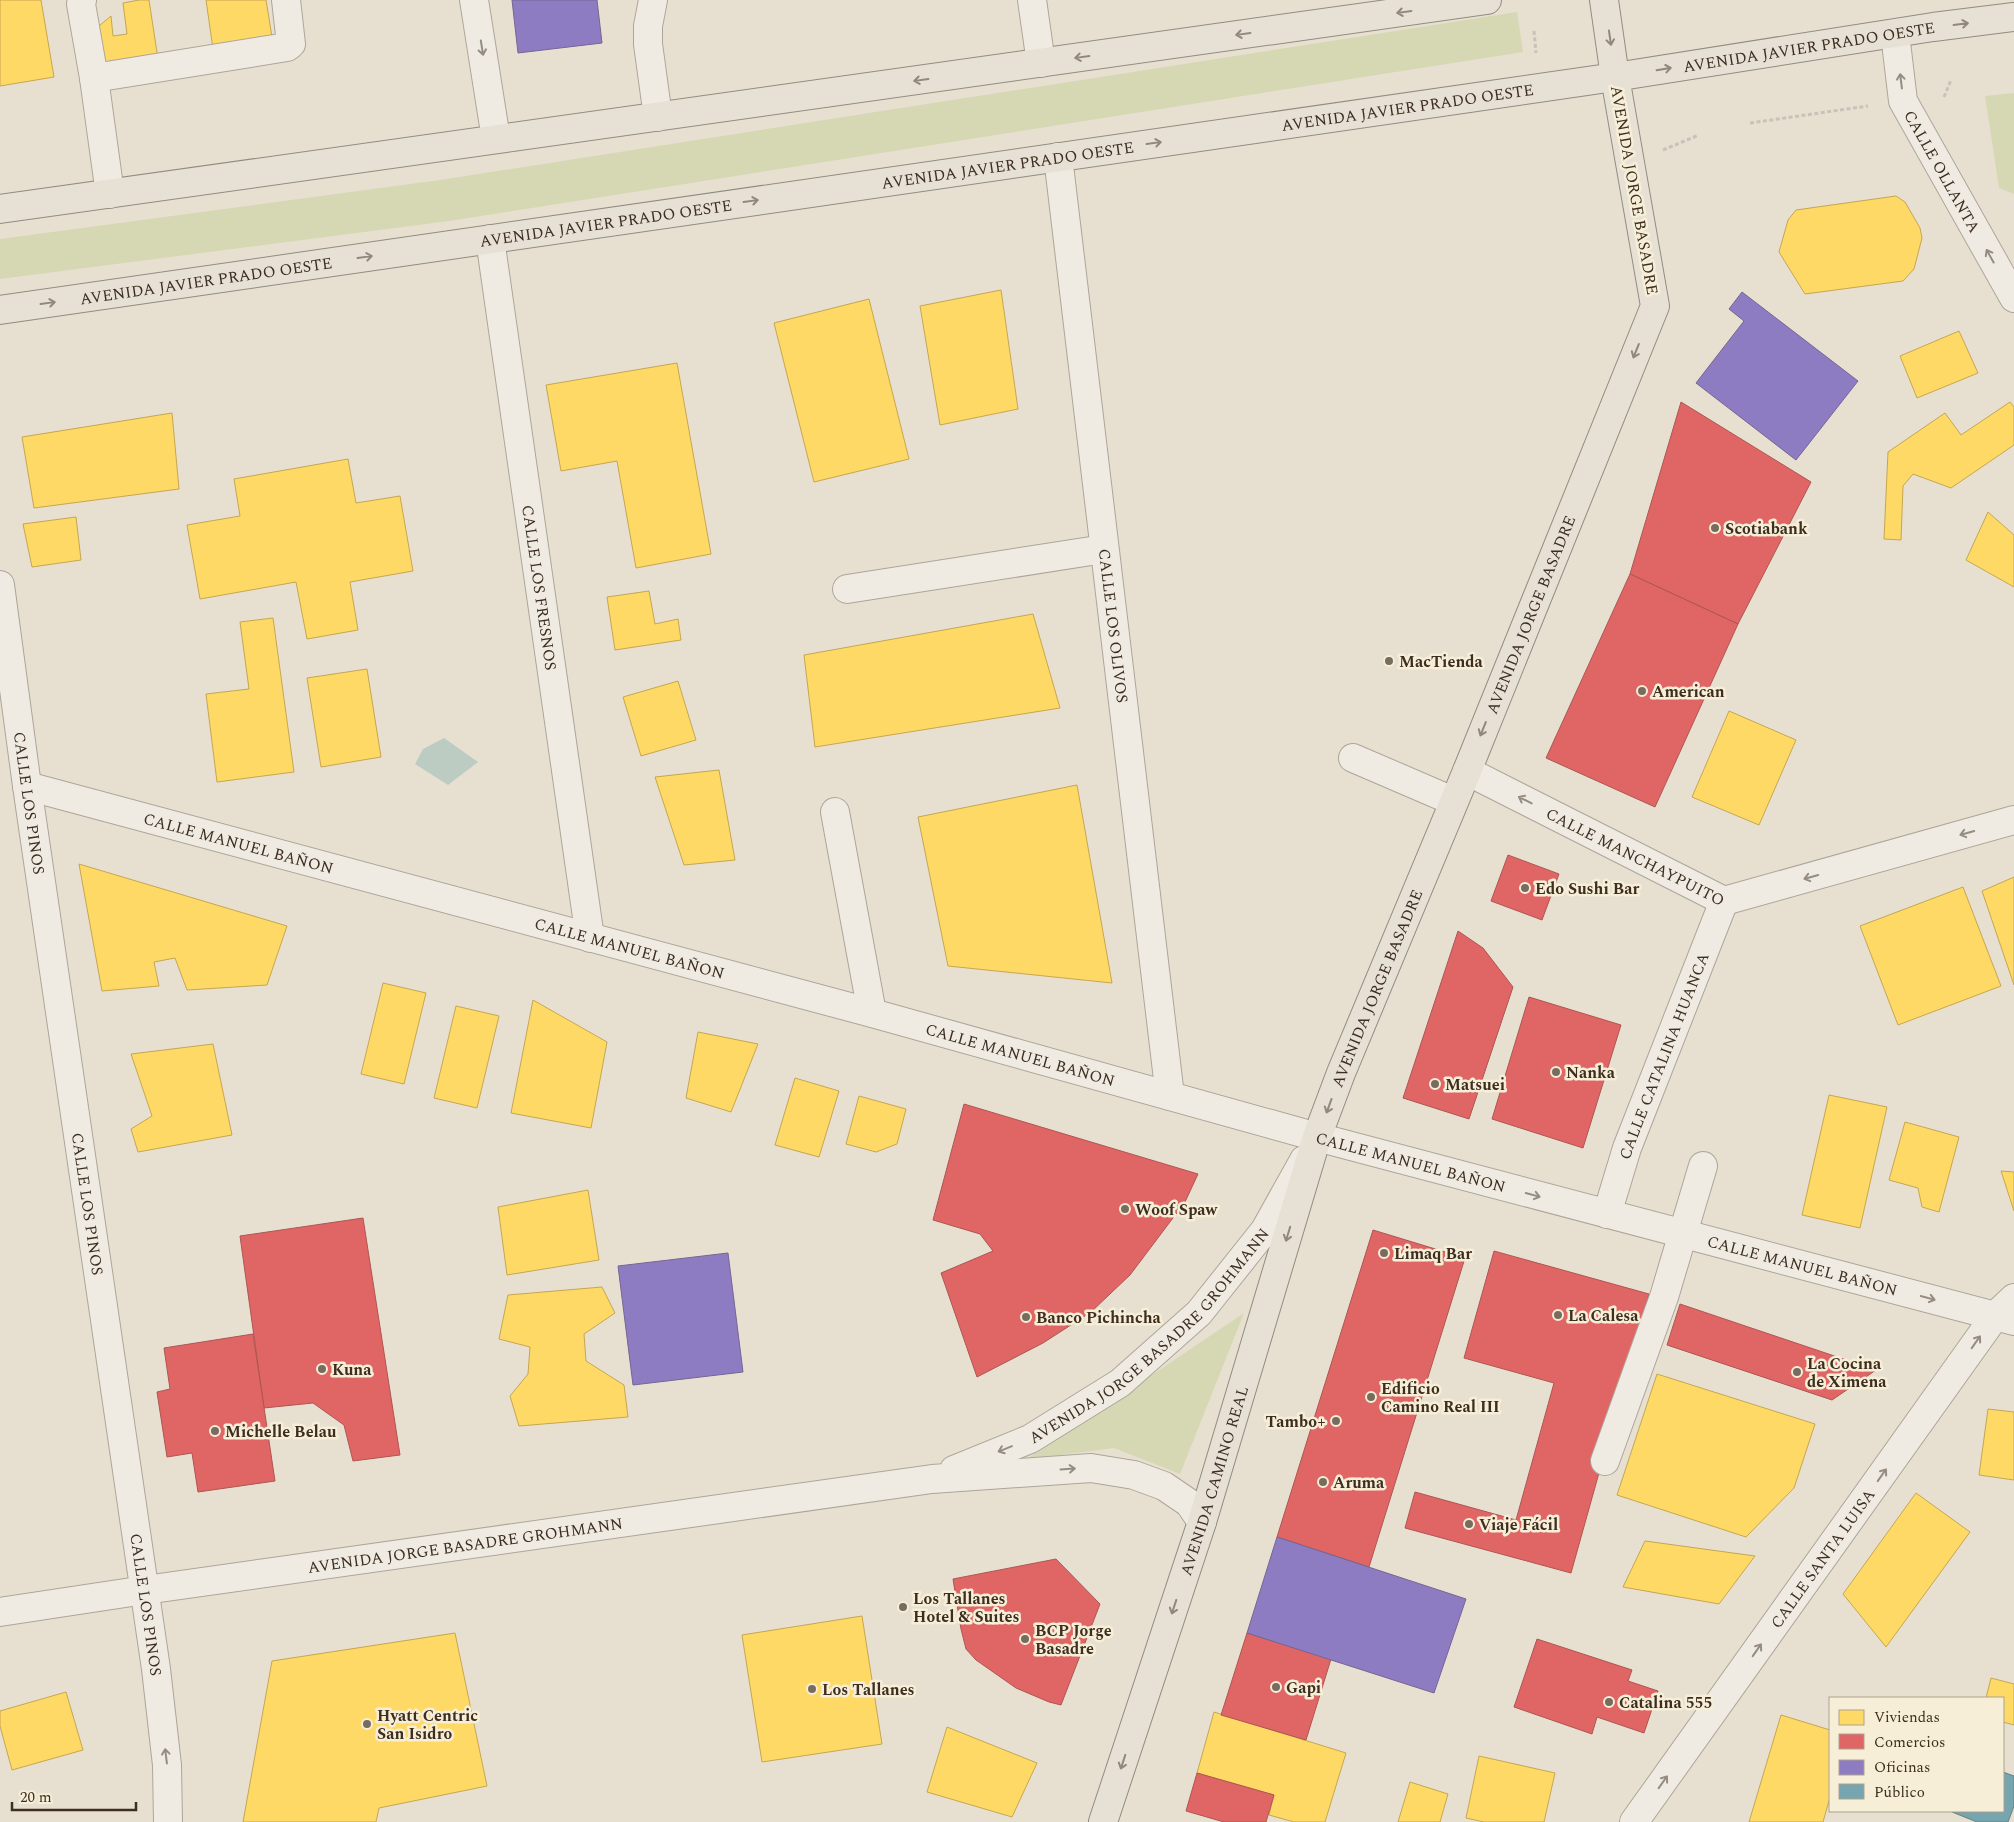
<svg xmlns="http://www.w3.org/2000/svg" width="2014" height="1822" viewBox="0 0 2014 1822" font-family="Spectral,serif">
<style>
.green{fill:#d6d7b3}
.water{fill:#bcccc2}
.homes{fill:#ffd966;stroke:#c5a651}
.shops{fill:#e06666;stroke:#af5551}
.offices{fill:#8e7cc3;stroke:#766592}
.public{fill:#76a5af;stroke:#658184}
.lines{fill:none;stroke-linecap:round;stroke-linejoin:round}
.minor-casing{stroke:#ada599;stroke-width:30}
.major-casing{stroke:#928b80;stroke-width:30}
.path{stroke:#c8c2b9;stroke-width:3;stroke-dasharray:4 2.5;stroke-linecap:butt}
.minor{stroke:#efebe3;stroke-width:28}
.major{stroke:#e6e1d4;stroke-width:28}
.oneway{stroke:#92887a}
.oneway2{stroke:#968c82}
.poi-dot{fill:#786c5e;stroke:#f7eed8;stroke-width:2}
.labels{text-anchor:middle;stroke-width:5;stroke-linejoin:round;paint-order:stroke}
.street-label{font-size:16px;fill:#3d2e20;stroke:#f7eed8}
.poi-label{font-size:16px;font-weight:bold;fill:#3d2e20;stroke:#f7eed8;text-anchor:start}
</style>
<rect width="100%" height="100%" fill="#e7e0d1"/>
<g class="green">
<path d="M1517 12 1523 52 449 221 0 279V239L440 180Z"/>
<path d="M2014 93V194L1999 188 1985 96Z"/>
<path d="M1244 1313 1180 1474 1114 1448 1027 1459Z"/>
</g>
<path class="water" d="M444 738 478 762 448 785 415 764 423 749Z"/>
<g class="homes">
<path d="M0 0H41L54 77 0 86Z"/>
<path d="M139 0H149L158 59 104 66 99 26 111 16 113 36 127 34 123 3Z"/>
<path d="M206 0H266L273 43 213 49Z"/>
<path d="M1896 196 1905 202 1920 228 1922 238 1914 269 1903 281 1805 294 1779 252 1788 220 1796 210Z"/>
<path d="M1001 290 1018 409 940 425 920 306Z"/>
<path d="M869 299 909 459 814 482 774 323Z"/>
<path d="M1959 331 1978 373 1917 398 1900 356Z"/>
<path d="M677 363 711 554 636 568 617 461 561 471 546 385Z"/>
<path d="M2010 402 2014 407V445L1951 488 1913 474 1903 486 1901 540 1884 539 1888 452 1945 413 1961 435Z"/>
<path d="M172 413 179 489 34 508 22 437Z"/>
<path d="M348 459 356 503 400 496 413 571 350 582 358 630 307 639 296 582 200 599 187 525 240 516 234 479Z"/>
<path d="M1988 512 2014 535V587L1966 560Z"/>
<path d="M76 517 81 560 32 567 23 524Z"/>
<path d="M649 591 655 624 678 619 681 640 615 650 607 597Z"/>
<path d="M1033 614 1060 708 815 747 804 655Z"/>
<path d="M273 618 294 772 217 782 206 694 249 689 240 622Z"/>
<path d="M367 669 381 757 321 767 307 678Z"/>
<path d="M678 681 696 740 641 756 623 697Z"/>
<path d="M1729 711 1796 740 1759 825 1692 797Z"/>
<path d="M719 770 735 860 684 865 655 777Z"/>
<path d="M1077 785 1112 983 948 966 918 817Z"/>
<path d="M79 864 287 926 267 985 187 990 175 958 154 962 159 986 102 991Z"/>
<path d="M2014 877V985L1982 891Z"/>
<path d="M1963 887 2001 986 1898 1025 1860 926Z"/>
<path d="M383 983 426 993 404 1084 361 1074Z"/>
<path d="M533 1000 607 1042 591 1128 511 1113Z"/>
<path d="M456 1006 499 1016 477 1108 434 1098Z"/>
<path d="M698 1032 758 1044 731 1112 686 1098Z"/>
<path d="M213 1044 232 1135 138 1152 131 1129 152 1116 131 1054Z"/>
<path d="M795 1078 839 1091 819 1157 775 1145Z"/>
<path d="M1829 1095 1887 1107 1860 1228 1802 1215Z"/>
<path d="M859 1096 906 1109 897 1144 876 1152 846 1144Z"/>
<path d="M1905 1122 1959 1137 1939 1212 1922 1207 1918 1188 1889 1180Z"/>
<path d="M2001 1171 2014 1172V1211Z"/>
<path d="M588 1190 599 1260 507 1275 498 1207Z"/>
<path d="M602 1287 615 1313 584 1334 586 1361 624 1385 628 1417 519 1426 510 1396 528 1374 530 1347 499 1339 508 1295Z"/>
<path d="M1657 1374 1815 1424 1794 1488 1746 1537 1617 1495Z"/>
<path d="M1988 1409 2014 1412V1480L1979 1475Z"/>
<path d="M1916 1493 1970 1532 1886 1647 1843 1594Z"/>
<path d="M1645 1541 1755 1556 1719 1604 1623 1587Z"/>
<path d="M862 1616 882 1744 762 1762 742 1635Z"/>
<path d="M455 1633 487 1786 379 1808 376 1822H243L272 1661Z"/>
<path d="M1991 1678 2014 1684V1725L2003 1722V1698H1986Z"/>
<path d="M66 1692 83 1750 12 1770 0 1726V1711Z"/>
<path d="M1214 1712 1346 1753 1325 1822H1294L1269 1815 1274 1795 1197 1773Z"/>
<path d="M1781 1715 1830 1730V1797L1823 1822H1749Z"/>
<path d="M947 1727 1037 1763 1012 1817 927 1792Z"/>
<path d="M1479 1756 1555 1773 1544 1822H1484L1466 1818Z"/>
<path d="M1410 1782 1448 1794 1440 1822H1398Z"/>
</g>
<g class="shops">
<path d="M1681 402 1811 482 1738 624 1630 574Z"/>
<path d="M1630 574 1738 624 1655 807 1546 758Z"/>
<path d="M1508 855 1559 874 1542 920 1491 901Z"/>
<path d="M1458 931 1483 948 1513 987 1469 1119 1403 1098Z"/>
<path d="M1529 997 1621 1025 1583 1148 1492 1119Z"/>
<path d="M964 1104 1198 1174 1185 1202 1130 1275 1091 1312 1043 1343 977 1377 941 1273 993 1251 980 1234 933 1220Z"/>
<path d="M363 1218 400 1455 353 1461 344 1425 313 1403 264 1408 240 1236Z"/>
<path d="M1373 1230 1465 1258 1369 1567 1277 1537Z"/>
<path d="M1494 1251 1649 1294 1571 1573 1405 1528 1415 1492 1516 1520 1554 1383 1464 1358Z"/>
<path d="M1680 1304 1876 1370 1832 1400 1667 1345Z"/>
<path d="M253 1334 275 1481 198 1492 192 1453 167 1457 157 1392 170 1389 164 1348Z"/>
<path d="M1056 1559 1100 1604 1061 1705 1049 1702 1016 1688 976 1660 966 1649 961 1629 953 1579Z"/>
<path d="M1247 1633 1331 1659 1306 1740 1221 1715Z"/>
<path d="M1537 1639 1632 1670 1628 1681 1658 1691 1644 1733 1597 1717 1592 1734 1514 1707Z"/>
<path d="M1197 1773 1274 1795 1266 1822H1224L1186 1811Z"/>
</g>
<g class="offices">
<path d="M512 0H597L602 43 518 53Z"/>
<path d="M1742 292 1858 381 1796 460 1696 383 1744 321 1729 309Z"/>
<path d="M728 1253 743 1372 633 1385 618 1266Z"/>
<path d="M1277 1537 1466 1599 1434 1693 1247 1633Z"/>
</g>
<path class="public" d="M2003 1772 2014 1776V1806L2008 1822H1977L1952 1812 2003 1811Z"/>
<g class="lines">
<defs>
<g id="minor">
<path d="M82 0 81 4 94 78 110 194"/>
<path d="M474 0 496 139"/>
<path d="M653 0 648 26V44L658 117"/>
<path d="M1032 0 1041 63"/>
<path id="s1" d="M1895 34 1903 101 2014 298"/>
<path d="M94 78 287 47 291 44 286 0"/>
<path id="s2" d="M1058 157 1170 1096"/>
<path id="s3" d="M490 239 590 938"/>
<path id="s4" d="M0 585 27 786 156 1669 167 1765 168 1822"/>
<path d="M847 589 1104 549"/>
<path d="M1353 758 1453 801"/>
<path id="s5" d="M1467 771 1724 901 2014 820"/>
<path id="s6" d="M27 786 872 1013 1317 1137 2014 1321"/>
<path d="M835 812 872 1013"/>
<path id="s7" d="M1607 1214 1627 1148 1724 901"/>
<path d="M1605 1461 1664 1297 1703 1166"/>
<path id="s8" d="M954 1470 1030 1439 1120 1383 1199 1313 1265 1230 1304 1160"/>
<path id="s9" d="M0 1612 145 1590 932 1479 1091 1468 1134 1475 1164 1486 1189 1503 1202 1522"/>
<path id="s10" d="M1634 1822 1995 1316 2014 1298"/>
</g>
<g id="major">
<path d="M0 209 1487 0"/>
<path id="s11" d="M0 310 1615 77 1933 27 2014 17"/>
<path id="s12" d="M1103 1822 1202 1522 1317 1137 1341 1073 1467 771 1655 306 1615 77 1604 0"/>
</g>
</defs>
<use href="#minor" class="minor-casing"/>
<use href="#major" class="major-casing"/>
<g class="path">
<path d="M1534 31 1536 53"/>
<path d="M1944 97 1951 80"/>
<path d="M1750 123 1868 106"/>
<path d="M1663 150 1699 135"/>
</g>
<use href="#minor" class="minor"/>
<use href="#major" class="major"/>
</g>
<defs><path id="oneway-shaft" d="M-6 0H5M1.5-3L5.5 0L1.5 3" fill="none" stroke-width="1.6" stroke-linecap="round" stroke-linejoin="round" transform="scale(1.25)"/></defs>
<g class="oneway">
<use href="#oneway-shaft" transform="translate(1404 12) rotate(172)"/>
<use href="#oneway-shaft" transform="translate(1961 24) rotate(-7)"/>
<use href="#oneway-shaft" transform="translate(1243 34) rotate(172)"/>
<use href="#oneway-shaft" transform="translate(1610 38) rotate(82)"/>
<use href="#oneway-shaft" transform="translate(1082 57) rotate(172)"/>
<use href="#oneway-shaft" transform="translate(1664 69) rotate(-9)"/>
<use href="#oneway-shaft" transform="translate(921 80) rotate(172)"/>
<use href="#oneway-shaft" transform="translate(1154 143) rotate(-8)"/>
<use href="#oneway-shaft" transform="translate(751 201) rotate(-8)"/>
<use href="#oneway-shaft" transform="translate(365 257) rotate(-8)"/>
<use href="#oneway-shaft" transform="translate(48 303) rotate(-8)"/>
<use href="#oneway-shaft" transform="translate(1636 351) rotate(112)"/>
<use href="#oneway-shaft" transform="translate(1483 729) rotate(112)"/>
<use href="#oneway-shaft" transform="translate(1329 1106) rotate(110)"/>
<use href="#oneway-shaft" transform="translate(1288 1234) rotate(107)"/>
<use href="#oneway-shaft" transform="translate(1174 1607) rotate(108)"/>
<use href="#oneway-shaft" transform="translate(1123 1762) rotate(108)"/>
</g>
<g class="oneway2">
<use href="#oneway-shaft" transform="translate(482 48) rotate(81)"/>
<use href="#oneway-shaft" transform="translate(1901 81) rotate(-97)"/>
<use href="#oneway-shaft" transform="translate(1990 256) rotate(-119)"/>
<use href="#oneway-shaft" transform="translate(1525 800) rotate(-153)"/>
<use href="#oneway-shaft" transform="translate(1967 833) rotate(164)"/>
<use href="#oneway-shaft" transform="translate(1811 877) rotate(164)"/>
<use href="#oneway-shaft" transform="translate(1533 1195) rotate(15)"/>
<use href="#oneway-shaft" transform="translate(1928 1298) rotate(15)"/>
<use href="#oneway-shaft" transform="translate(1976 1342) rotate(-55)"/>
<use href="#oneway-shaft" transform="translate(1005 1449) rotate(158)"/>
<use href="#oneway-shaft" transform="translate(1068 1469) rotate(-4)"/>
<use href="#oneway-shaft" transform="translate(1882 1475) rotate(-55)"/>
<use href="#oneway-shaft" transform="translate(1757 1650) rotate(-55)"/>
<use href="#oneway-shaft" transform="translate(166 1756) rotate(-97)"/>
<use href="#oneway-shaft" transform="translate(1663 1782) rotate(-55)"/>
</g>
<g class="poi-dot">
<circle cx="1715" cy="528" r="5"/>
<circle cx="1389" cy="661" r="5"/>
<circle cx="1642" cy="691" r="5"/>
<circle cx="1525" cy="888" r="5"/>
<circle cx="1556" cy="1072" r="5"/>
<circle cx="1435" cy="1084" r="5"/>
<circle cx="1125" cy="1209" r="5"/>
<circle cx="1384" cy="1253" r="5"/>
<circle cx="1558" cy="1315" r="5"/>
<circle cx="1026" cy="1317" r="5"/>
<circle cx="322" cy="1369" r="5"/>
<circle cx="1797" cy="1372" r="5"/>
<circle cx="1371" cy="1397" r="5"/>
<circle cx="1336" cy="1421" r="5"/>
<circle cx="215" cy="1431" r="5"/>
<circle cx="1323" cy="1482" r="5"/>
<circle cx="1469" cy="1524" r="5"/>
<circle cx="903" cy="1607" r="5"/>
<circle cx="1025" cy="1639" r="5"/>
<circle cx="1276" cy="1687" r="5"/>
<circle cx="812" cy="1689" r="5"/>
<circle cx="1609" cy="1702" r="5"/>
<circle cx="367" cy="1724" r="5"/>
</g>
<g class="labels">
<g class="street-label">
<text dy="6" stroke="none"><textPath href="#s11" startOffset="1828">AVENIDA JAVIER PRADO OESTE</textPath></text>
<text dy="6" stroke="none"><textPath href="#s11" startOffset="1422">AVENIDA JAVIER PRADO OESTE</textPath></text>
<text dy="6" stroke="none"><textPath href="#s11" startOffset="1018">AVENIDA JAVIER PRADO OESTE</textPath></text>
<text dy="6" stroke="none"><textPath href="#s1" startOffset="148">CALLE OLLANTA</textPath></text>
<text transform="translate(1635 190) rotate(80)" y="6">AVENIDA JORGE BASADRE</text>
<text dy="6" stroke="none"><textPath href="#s11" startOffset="612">AVENIDA JAVIER PRADO OESTE</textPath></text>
<text dy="6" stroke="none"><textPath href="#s11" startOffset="208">AVENIDA JAVIER PRADO OESTE</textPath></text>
<text dy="6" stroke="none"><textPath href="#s3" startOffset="352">CALLE LOS FRESNOS</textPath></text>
<text dy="6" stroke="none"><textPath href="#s12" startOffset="1282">AVENIDA JORGE BASADRE</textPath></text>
<text dy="6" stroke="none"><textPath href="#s2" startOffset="472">CALLE LOS OLIVOS</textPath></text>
<text dy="6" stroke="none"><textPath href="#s4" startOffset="220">CALLE LOS PINOS</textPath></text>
<text dy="6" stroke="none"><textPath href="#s6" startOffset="219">CALLE MANUEL BAÑON</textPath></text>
<text dy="6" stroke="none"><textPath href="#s5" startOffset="189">CALLE MANCHAYPUITO</textPath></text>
<text dy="6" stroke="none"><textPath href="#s6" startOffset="624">CALLE MANUEL BAÑON</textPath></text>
<text dy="6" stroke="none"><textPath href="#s12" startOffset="878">AVENIDA JORGE BASADRE</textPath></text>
<text dy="6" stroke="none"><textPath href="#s6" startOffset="1029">CALLE MANUEL BAÑON</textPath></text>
<text dy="6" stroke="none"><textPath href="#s7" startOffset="168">CALLE CATALINA HUANCA</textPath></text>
<text dy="6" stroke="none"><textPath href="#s6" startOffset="1434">CALLE MANUEL BAÑON</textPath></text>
<text dy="6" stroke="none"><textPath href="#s4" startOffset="625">CALLE LOS PINOS</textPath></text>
<text dy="6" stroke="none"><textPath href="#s6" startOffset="1839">CALLE MANUEL BAÑON</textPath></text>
<text dy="6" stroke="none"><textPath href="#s8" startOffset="241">AVENIDA JORGE BASADRE GROHMANN</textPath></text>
<text dy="6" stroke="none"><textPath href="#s12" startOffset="359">AVENIDA CAMINO REAL</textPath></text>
<text dy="6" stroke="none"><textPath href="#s9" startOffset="470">AVENIDA JORGE BASADRE GROHMANN</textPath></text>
<text dy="6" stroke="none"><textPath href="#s10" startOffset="324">CALLE SANTA LUISA</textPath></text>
<text dy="6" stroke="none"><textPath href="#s4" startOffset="1030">CALLE LOS PINOS</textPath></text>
</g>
<g class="poi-label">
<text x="1725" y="534">Scotiabank</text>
<text x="1399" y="667">MacTienda</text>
<text x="1652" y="697">American</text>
<text x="1535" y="894">Edo Sushi Bar</text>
<text x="1566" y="1078">Nanka</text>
<text x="1445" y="1090">Matsuei</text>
<text x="1135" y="1215">Woof Spaw</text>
<text x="1394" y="1259">Limaq Bar</text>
<text x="1568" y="1321">La Calesa</text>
<text x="1036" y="1323">Banco Pichincha</text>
<text x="1807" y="1369">La Cocina<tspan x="1807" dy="18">de Ximena</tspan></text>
<text x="332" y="1375">Kuna</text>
<text x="1381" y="1394">Edificio<tspan x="1381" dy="18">Camino Real III</tspan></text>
<text x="1326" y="1427" text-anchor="end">Tambo+</text>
<text x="225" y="1437">Michelle Belau</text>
<text x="1333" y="1488">Aruma</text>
<text x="1479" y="1530">Viaje Fácil</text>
<text x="913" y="1604">Los Tallanes<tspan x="913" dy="18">Hotel &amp; Suites</tspan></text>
<text x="1035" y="1636">BCP Jorge<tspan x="1035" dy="18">Basadre</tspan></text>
<text x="1286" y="1693">Gapi</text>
<text x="822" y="1695">Los Tallanes</text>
<text x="1619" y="1708">Catalina 555</text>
<text x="377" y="1721">Hyatt Centric<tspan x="377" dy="18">San Isidro</tspan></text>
</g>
</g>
<rect x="1829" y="1697" width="175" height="115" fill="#f7eed8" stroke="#ada18e"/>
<rect x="1839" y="1710" width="25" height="15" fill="#ffd966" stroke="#ada18e"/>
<text x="1874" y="1722" font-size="15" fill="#3d2e20">Viviendas</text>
<rect x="1839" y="1734" width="25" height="15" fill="#e06666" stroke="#ada18e"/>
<text x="1874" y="1747" font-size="15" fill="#3d2e20">Comercios</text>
<rect x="1839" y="1760" width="25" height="15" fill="#8e7cc3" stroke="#ada18e"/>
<text x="1874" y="1772" font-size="15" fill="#3d2e20">Oficinas</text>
<rect x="1839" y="1784" width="25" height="15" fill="#76a5af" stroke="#ada18e"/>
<text x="1874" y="1797" font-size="15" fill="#3d2e20">Público</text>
<path d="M12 1802v8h124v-8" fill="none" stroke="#3d2e20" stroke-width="2.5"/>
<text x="20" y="1802" font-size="15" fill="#3d2e20" stroke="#f7eed8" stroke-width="4" paint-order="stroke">20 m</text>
</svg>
